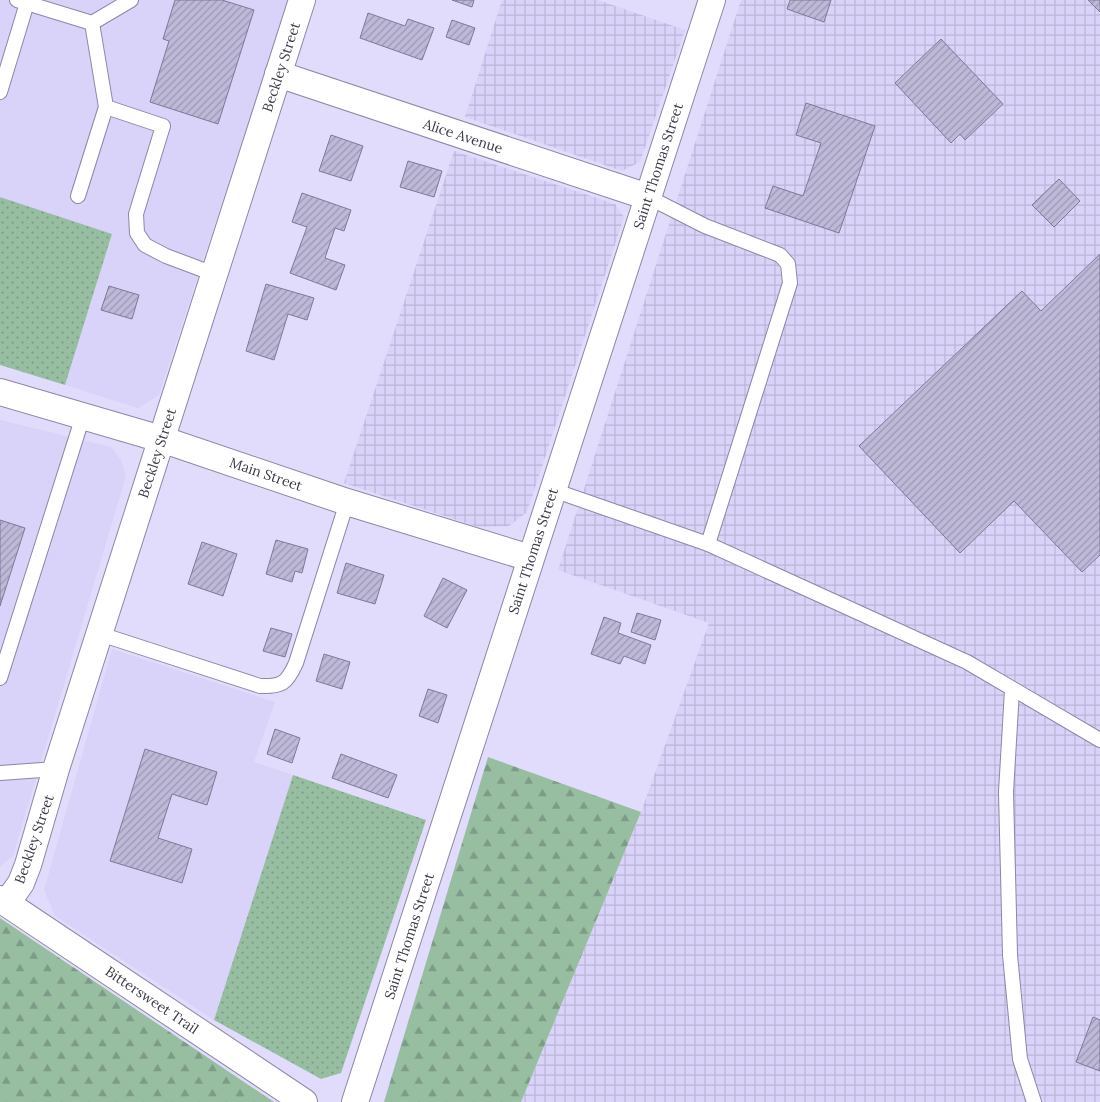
<svg xmlns="http://www.w3.org/2000/svg" width="1100" height="1102" viewBox="0 0 1100 1102" font-family="Lora,serif">
<style>
.built{fill:#d9d2f9}
.industrial{fill:url(#industrial-grid)}
.grass{fill:url(#grass-dots)}
.forest{fill:url(#forest-firs)}
.building{fill:url(#building-hatch);stroke:#7f7997}
.lines{fill:none;stroke-linecap:round;stroke-linejoin:round}
.service-casing{stroke:#8c87a5;stroke-width:16}
.minor-casing{stroke:#8c87a5;stroke-width:28}
.service{stroke:#fff;stroke-width:14}
.minor{stroke:#fff;stroke-width:26}
.labels{text-anchor:middle;stroke-width:4.5;stroke-linejoin:round;paint-order:stroke}
.street-label{font-size:14px;fill:#3c3a47;stroke:#fff}
</style>
<defs>
<pattern id="industrial-grid" width="8" height="8" patternUnits="userSpaceOnUse" patternTransform="scale(1.25)"><rect width="8" height="8" fill="#d9d2f9"/><path d="M0 4h8M4 0v8" fill="none" stroke="#bbb5d7"/></pattern>
<pattern id="grass-dots" width="8" height="8" patternUnits="userSpaceOnUse" patternTransform="scale(1.25)"><rect width="8" height="8" fill="#98bea2"/><path d="M2 2h.1M6 6h.1" fill="none" stroke="#7d9b86" stroke-width="1.8" stroke-linecap="round"/></pattern>
<pattern id="forest-firs" width="22" height="20" patternUnits="userSpaceOnUse" patternTransform="scale(1.25)"><rect width="22" height="20" fill="#98bea2"/><path d="M5 1l3.5 6h-7zM16 11l3.5 6h-7z" fill="#7d9b86"/></pattern>
<pattern id="building-hatch" width="6" height="6" patternUnits="userSpaceOnUse" patternTransform="scale(1.25)"><rect width="6" height="6" fill="#bfb9d9"/><path d="M-1 1l2-2M0 6l6-6M5 7l2-2" fill="none" stroke="#9c97b2"/></pattern>
</defs>
<rect width="100%" height="100%" fill="#e1dcfc"/>
<g class="built">
<path d="M0 0H288L159 395 138 408 65 385 112 234 0 197Z"/>
<path d="M0 420 111 447 121 460 126 476 13 856 0 866Z"/>
<path d="M112 649 275 702 254 762 293 775 214 1020 55 916 44 890Z"/>
</g>
<g class="industrial">
<path d="M502 0H598L685 30 640 162 622 171 465 117Z"/>
<path d="M741 0H1100V1102H521L641 812 709 623 558 570Z"/>
<path d="M454 151 615 204 624 217 527 512 509 526 478 527 344 483Z"/>
</g>
<g class="grass">
<path d="M0 197 112 234 65 385 0 365Z"/>
<path d="M293 775 426 820 341 1073 321 1079 214 1020Z"/>
</g>
<g class="forest">
<path d="M488 757 641 812 521 1102H384Z"/>
<path d="M0 918 274 1102H0Z"/>
</g>
<g class="building">
<path d="M175 0H222L254 10 218 124 150 102 169 41 163 39Z"/>
<path d="M452 0H474L472 7Z"/>
<path d="M790 0H831L824 22 787 9Z"/>
<path d="M1088 0H1100V12Z"/>
<path d="M368 13 405 26 408 19 434 28 422 60 360 38Z"/>
<path d="M452 20 475 28 469 45 446 37Z"/>
<path d="M941 39 1003 104 965 140 960 134 951 143 895 83Z"/>
<path d="M806 103 875 126 839 233 765 208 773 186 803 196 821 143 796 135Z"/>
<path d="M331 135 363 146 351 181 319 171Z"/>
<path d="M408 161 442 171 434 197 400 187Z"/>
<path d="M1059 179 1080 201 1054 227 1032 205Z"/>
<path d="M302 193 351 210 344 231 335 228 325 258 345 265 336 290 290 273 307 227 292 222Z"/>
<path d="M1100 254V555L1082 572 1014 501 960 553 859 446 1022 291 1041 311Z"/>
<path d="M266 284 314 298 307 320 288 314 274 360 246 351Z"/>
<path d="M109 286 139 295 132 319 101 310Z"/>
<path d="M0 520 25 528 0 606Z"/>
<path d="M276 540 308 549 302 573 295 571 292 582 266 574Z"/>
<path d="M202 542 237 554 223 596 188 584Z"/>
<path d="M346 563 384 575 375 604 337 593Z"/>
<path d="M443 578 467 590 447 628 424 616Z"/>
<path d="M637 613 661 620 655 640 631 632Z"/>
<path d="M604 617 621 623 618 633 651 645 645 664 624 656 620 664 591 654Z"/>
<path d="M271 628 292 634 285 657 263 651Z"/>
<path d="M324 654 350 662 342 689 316 681Z"/>
<path d="M428 689 447 695 438 723 419 716Z"/>
<path d="M275 729 300 738 292 763 267 754Z"/>
<path d="M145 749 217 772 207 805 172 794 158 838 192 849 182 883 110 861Z"/>
<path d="M341 754 397 775 388 798 332 778Z"/>
<path d="M1093 1017 1100 1020V1071L1076 1062Z"/>
</g>
<g class="lines">
<defs>
<g id="service">
<path d="M17 0 92 23 131 0"/>
<path d="M92 23 106 107 163 126 136 214 137 233 145 245 166 256 214 274"/>
<path d="M0 92 27 3"/>
<path d="M78 196 106 107"/>
<path d="M648 197 705 226 780 255 788 264 790 283 708 544"/>
<path d="M553 490 708 544 967 662 1100 740"/>
<path d="M100 634 260 686C282 687 287 683 296 663L347 502"/>
<path d="M0 678 83 416"/>
<path d="M1012 690 1006 792 1010 955 1020 1059 1034 1102"/>
<path d="M0 773 56 769"/>
</g>
<g id="minor">
<path d="M278 74 648 197"/>
<path d="M0 392 161 439 347 502 530 558"/>
<path d="M0 899 304 1102"/>
<path d="M7 903 21 883 28 865 56 769 302 0"/>
<path d="M355 1102 712 0"/>
</g>
</defs>
<use href="#service" class="service-casing"/>
<use href="#minor" class="minor-casing"/>
<use href="#service" class="service"/>
<use href="#minor" class="minor"/>
</g>
<g class="labels">
<g class="street-label">
<text transform="translate(281 67) rotate(-72)" y="5">Beckley Street</text>
<text transform="translate(463 136) rotate(18)" y="5">Alice Avenue</text>
<text transform="translate(658 166) rotate(-72)" y="5">Saint Thomas Street</text>
<text transform="translate(157 453) rotate(-72)" y="5">Beckley Street</text>
<text transform="translate(266 474) rotate(19)" y="5">Main Street</text>
<text transform="translate(533 551) rotate(-72)" y="5">Saint Thomas Street</text>
<text transform="translate(34 839) rotate(-71)" y="5">Beckley Street</text>
<text transform="translate(409 936) rotate(-72)" y="5">Saint Thomas Street</text>
<text transform="translate(152 1000) rotate(34)" y="5">Bittersweet Trail</text>
</g>
</g>
</svg>
